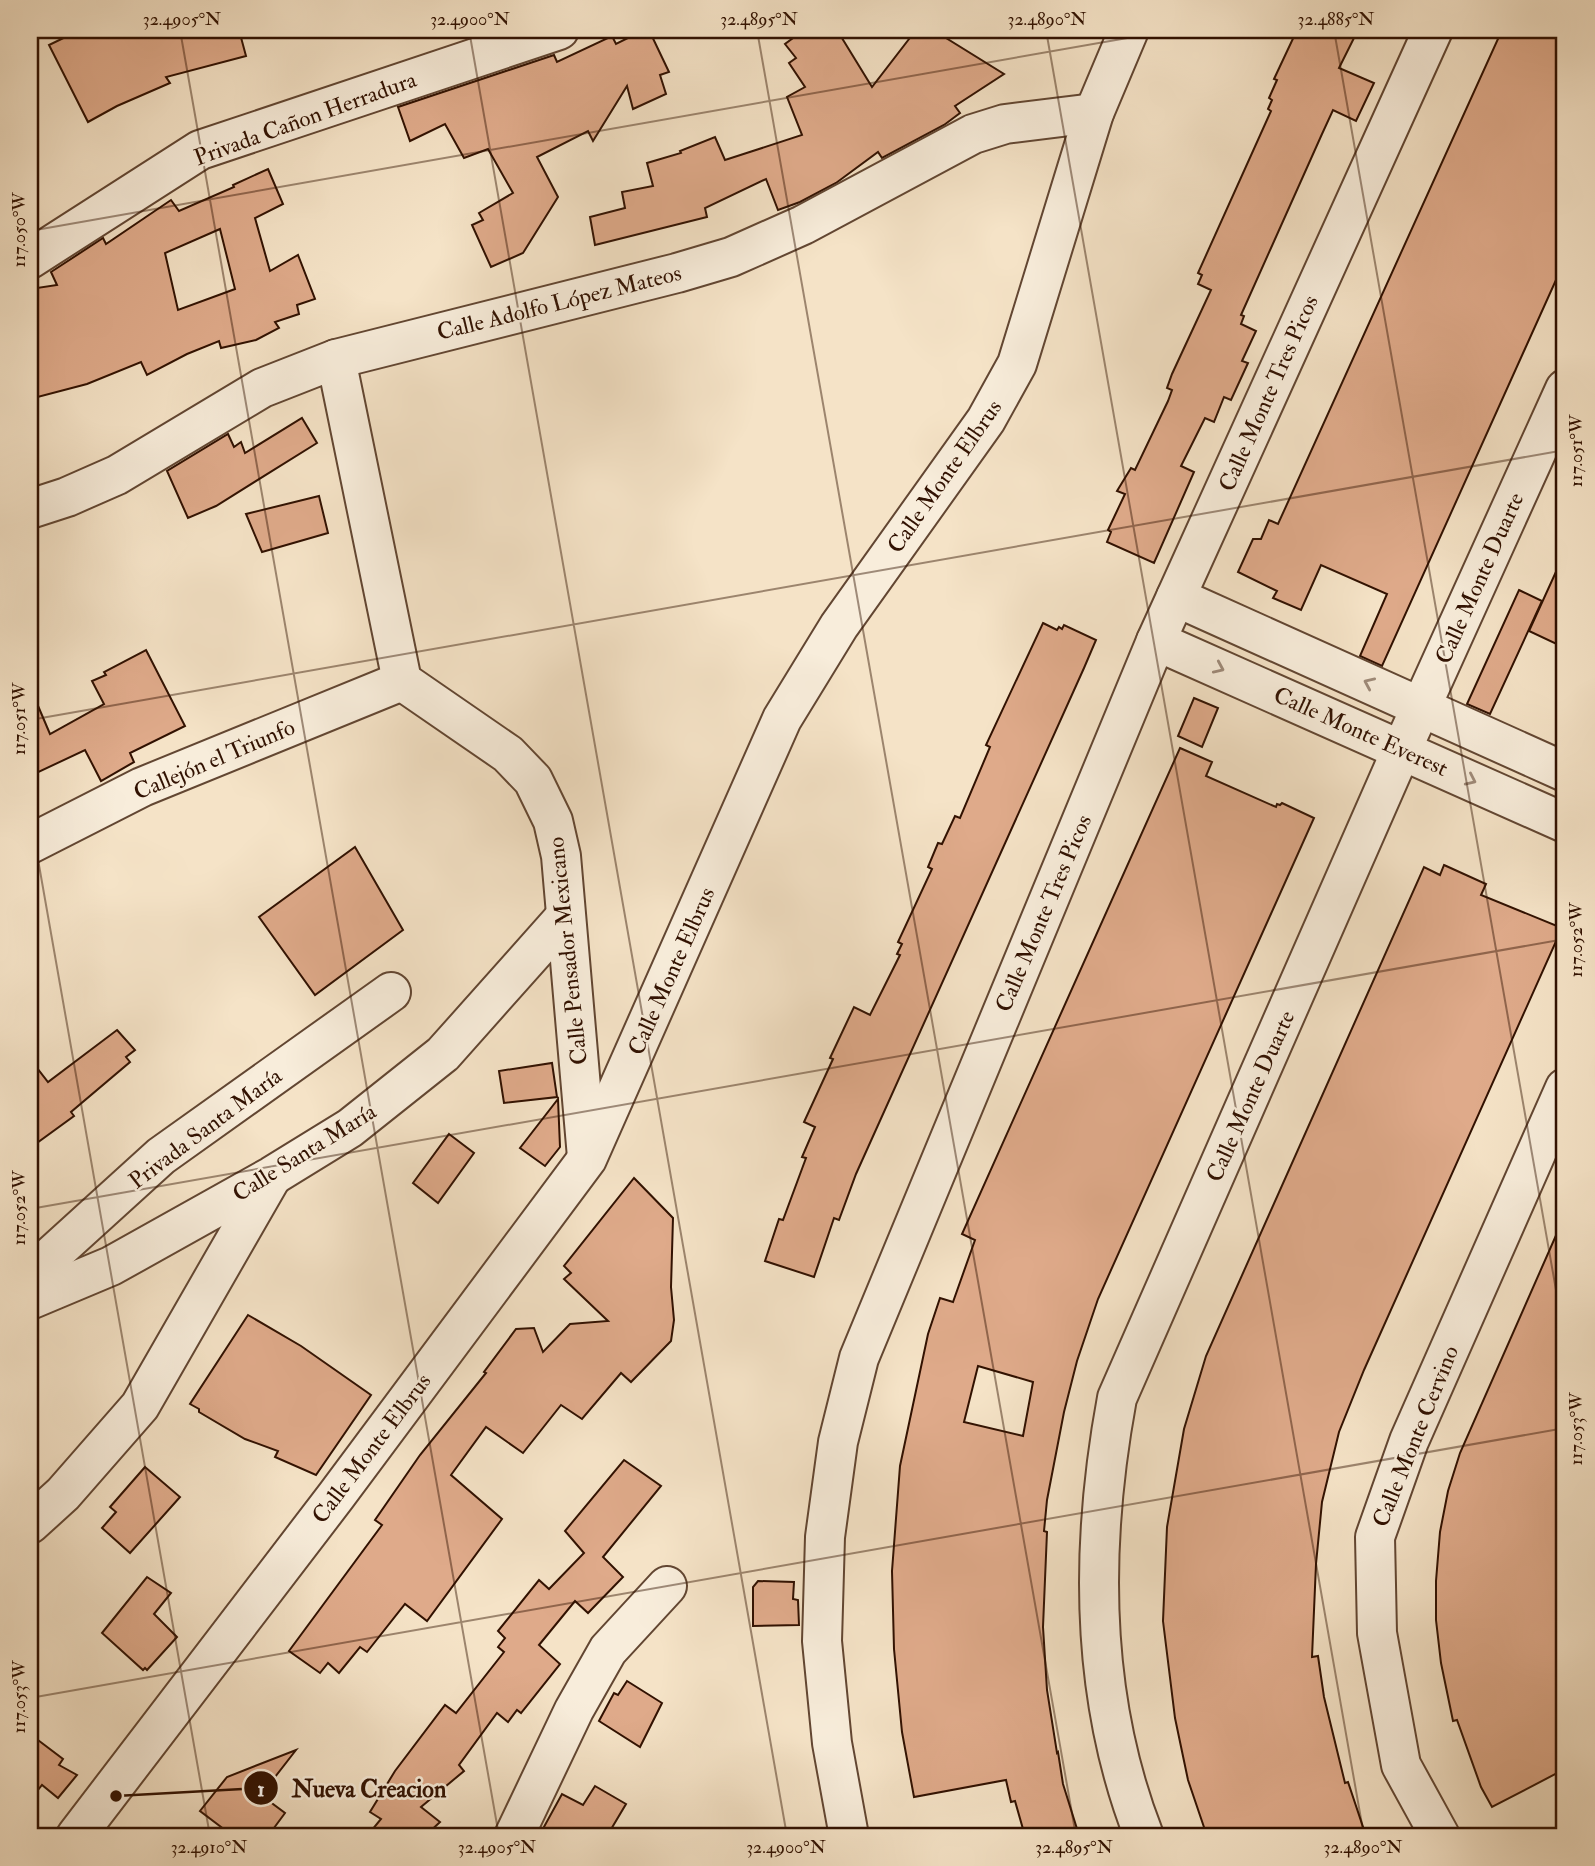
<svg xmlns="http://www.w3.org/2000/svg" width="1595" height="1866" viewBox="0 0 1595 1866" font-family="'IM FELL Double Pica',serif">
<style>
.building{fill:#dfaa8a;stroke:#311101;stroke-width:2;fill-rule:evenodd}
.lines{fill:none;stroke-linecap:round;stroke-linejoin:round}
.minor-casing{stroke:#624632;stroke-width:42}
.minor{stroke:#f8eddb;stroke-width:38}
.oneway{stroke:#9e8a79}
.ticks{fill:none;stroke:#311101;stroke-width:2;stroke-opacity:0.45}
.labels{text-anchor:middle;stroke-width:5;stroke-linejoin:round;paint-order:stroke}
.street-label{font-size:23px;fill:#311101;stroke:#f8eddb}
.leader{fill:none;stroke:#311101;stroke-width:2.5}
.callout-dot{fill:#311101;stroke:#f8eddb;stroke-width:2.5}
.mark-label{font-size:21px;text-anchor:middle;font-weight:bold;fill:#fff}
.callout-label{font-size:24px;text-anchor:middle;font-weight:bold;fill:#311101;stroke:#f8eddb;stroke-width:5;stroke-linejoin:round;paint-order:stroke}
.neatline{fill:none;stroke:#311101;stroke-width:2.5}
.ticks-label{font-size:18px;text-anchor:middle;fill:#311101}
</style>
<rect width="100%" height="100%" fill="#f5e3c7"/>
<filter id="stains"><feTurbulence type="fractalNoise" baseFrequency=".00286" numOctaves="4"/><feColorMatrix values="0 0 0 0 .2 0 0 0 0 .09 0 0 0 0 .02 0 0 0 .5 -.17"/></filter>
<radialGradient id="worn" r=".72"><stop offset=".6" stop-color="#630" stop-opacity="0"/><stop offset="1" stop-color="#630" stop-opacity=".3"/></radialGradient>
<g class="building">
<path d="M80 30H239L246 56 166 77 170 83 117 106 88 122 49 45Z"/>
<path d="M644 30H649L669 72 660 75 666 94 633 109 627 86 593 141 588 131 537 157 558 197 523 253 491 267 472 225 483 220 479 213 513 193 488 149 464 158 445 124 410 141 398 107 554 55 557 62 612 36 616 44Z"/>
<path d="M804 30H837L872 87 916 30H933L1004 74 955 106 960 113 944 125 882 158 878 152 836 183 800 202 778 210 766 179 705 208 707 217 595 245 590 217 625 208 622 192 653 186 647 163 681 153 680 151 715 137 725 160 802 135 787 97 805 87 789 63 796 58 785 44Z"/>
<path d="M1297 30H1337L1354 38 1339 68 1374 83 1356 121 1333 110 1322 134 1241 315 1244 316 1241 324 1256 331 1242 361 1248 363 1231 400 1224 397 1214 422 1205 418 1181 466 1194 472 1154 563 1107 542 1111 532 1108 530 1125 494 1117 491 1131 468 1135 470 1168 401 1172 390 1167 388 1172 374 1211 290 1198 284 1202 275 1198 273 1271 111 1268 109 1272 100 1269 98 1277 80 1274 79Z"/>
<path d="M1502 30H1565V260L1382 666 1360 656 1387 594 1321 565 1301 610 1273 598 1277 591 1238 572 1253 539H1261L1269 520 1278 524Z"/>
<path d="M268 169 283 204 255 218 270 271 298 255 315 299 297 305 299 314 275 322 279 328 256 340 221 348 219 341 187 354 147 375 141 362 87 384 30 399V289L57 285 51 272 103 238 106 244 171 200 179 211 234 187 233 185ZM220 229 235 289 178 310 165 253Z"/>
<path d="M302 418 317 443 216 506 188 518 167 471 228 434 234 447 241 442 245 453Z"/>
<path d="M319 496 328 533 262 552 246 514Z"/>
<path d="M1565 552V648L1529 631Z"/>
<path d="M1519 590 1542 601 1490 714 1467 704Z"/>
<path d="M1043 623 1057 630 1059 627 1062 629 1064 625 1096 640 1084 668 856 1174 839 1220 834 1218 814 1277 765 1261 779 1219 783 1220 806 1158 802 1157 815 1127 804 1122 833 1059 830 1058 854 1007 870 1015 900 955 897 954 902 944 898 942 932 869 928 867 938 843 942 844 955 816 960 818 990 747 986 745Z"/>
<path d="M146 650 185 726 130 753 134 762 101 781 85 750 30 776V687L50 734 104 704 92 681 106 675 104 672Z"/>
<path d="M1194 698 1218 708 1202 747 1178 736Z"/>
<path d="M1180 748 1212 762 1206 776 1276 807 1277 804 1280 805 1282 803 1314 818 1098 1299 1077 1361 1064 1412 1047 1500 1044 1531 1047 1532 1043 1627 1047 1690 1057 1753 1058 1752 1063 1784 1078 1832 1062 1836H1025L1015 1801 1011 1802 1006 1780 914 1797 902 1732 894 1649 892 1571 900 1466 928 1334 940 1298 953 1302 975 1240 962 1234ZM978 1366 1033 1382 1023 1436 964 1422Z"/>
<path d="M355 847 403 930 315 995 259 917Z"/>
<path d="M1444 865 1486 884 1481 895 1562 928 1364 1370 1339 1432 1322 1502 1316 1564 1312 1657 1318 1656 1324 1697 1345 1783 1348 1782 1364 1830 1350 1836H1207L1188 1780 1175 1718 1163 1621 1167 1527 1184 1429 1206 1356 1424 867 1440 875Z"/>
<path d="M117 1030 135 1050 126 1057 130 1062 71 1112 74 1116 30 1148V1059L48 1082Z"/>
<path d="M552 1063 557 1097 504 1103 499 1071Z"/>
<path d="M558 1099 560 1147 545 1166 520 1148Z"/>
<path d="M449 1134 474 1153 438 1203 413 1183Z"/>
<path d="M634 1178 673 1218 671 1287 674 1320 671 1341 631 1382 621 1373 582 1419 561 1405 523 1453 486 1427 451 1475 502 1519 427 1621 405 1604 367 1652 360 1647 339 1673 328 1663 320 1673 289 1651 382 1525 375 1520 420 1455 486 1373 484 1372 516 1329 534 1328 543 1352 570 1324 608 1321 564 1279 571 1273 564 1266Z"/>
<path d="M1565 1215V1769L1492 1807 1481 1787 1457 1720 1453 1721 1441 1663 1436 1620V1581L1440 1532 1448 1491 1460 1453Z"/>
<path d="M248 1315 301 1346 371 1395 316 1475 275 1457 278 1451 245 1439 199 1412V1409L190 1404Z"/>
<path d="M624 1460 661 1486 603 1557 623 1577 588 1613 575 1601 539 1645 560 1664 521 1713 517 1710 508 1722 497 1713 459 1765 464 1771 421 1807 440 1822 425 1836H367L381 1819 370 1812 395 1771 445 1705 456 1713 504 1652 498 1647 505 1638 498 1631 539 1580 549 1589 584 1553 565 1531Z"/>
<path d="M145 1467 180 1497 130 1553 102 1528 116 1512 110 1507Z"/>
<path d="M147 1577 171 1593 154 1614 177 1637 147 1670 145 1668 143 1670 102 1633Z"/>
<path d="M758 1581 794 1582 793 1599 798 1600 799 1625 753 1626V1587Z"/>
<path d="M627 1681 662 1703 640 1747 599 1721 614 1693 618 1695Z"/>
<path d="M30 1734 63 1759 59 1765 77 1775 58 1798 42 1785 30 1800Z"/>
<path d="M296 1750 261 1795 285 1813 268 1836H233L200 1811 227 1777Z"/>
<path d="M595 1786 626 1804 607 1836H539L562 1794 583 1805Z"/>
</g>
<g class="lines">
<defs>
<g id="minor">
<path d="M30 259 200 150 559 30"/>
<path d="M336 359 402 681 508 754 533 780 553 821 561 856 587 1157"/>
<path d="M30 509 67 497 117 475 262 388 336 359 677 273 731 257 803 225 973 134 1005 124 1094 113"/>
<path d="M1176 597 1565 772"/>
<path d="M1156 641 1565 823"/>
<path d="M30 844 142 787 402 681"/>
<path d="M30 1275 161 1156 391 992"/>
<path d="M30 1300 111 1266 272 1176 350 1128 443 1054 565 917"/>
<path d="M30 1524 63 1494 140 1406 271 1178"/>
<path d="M76 1836 336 1496 587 1159 782 719 839 626 986 420 1017 364 1094 113 1129 30"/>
<path d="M514 1836 574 1710 608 1650 667 1586"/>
<path d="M849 1836 832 1743 822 1641 825 1537 838 1442 859 1358 1156 641 1433 30"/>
<path d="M1144 1836C1089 1696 1090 1544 1117 1398L1402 749 1565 389"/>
<path d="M1440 1836 1401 1765 1377 1633 1375 1537 1409 1441 1565 1088"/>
</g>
</defs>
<use href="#minor" class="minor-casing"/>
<use href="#minor" class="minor"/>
</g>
<defs><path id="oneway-chevron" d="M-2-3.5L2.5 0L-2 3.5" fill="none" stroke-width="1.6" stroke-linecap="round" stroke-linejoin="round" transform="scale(1.75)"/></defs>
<g class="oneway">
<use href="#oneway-chevron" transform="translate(1219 668) rotate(24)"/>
<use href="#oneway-chevron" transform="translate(1369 683) rotate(-156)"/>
<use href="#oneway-chevron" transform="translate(1471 780) rotate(25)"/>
</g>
<path class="ticks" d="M180 30 499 1836M469 30 787 1836M757 30 1076 1836M1046 30 1364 1836M1334 30 1565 1341M30 231 1173 30M30 720 1565 450M30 814 210 1836M30 1209 1565 939M30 1698 1565 1428"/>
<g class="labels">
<g class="street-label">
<text transform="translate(305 118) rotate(-20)" y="8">Privada Cañon Herradura</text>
<text transform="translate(559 302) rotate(-14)" y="8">Calle Adolfo López Mateos</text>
<text transform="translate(1268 393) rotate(-66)" y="8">Calle Monte Tres Picos</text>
<text transform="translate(944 476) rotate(-55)" y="8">Calle Monte Elbrus</text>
<text transform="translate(1479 578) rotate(-66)" y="8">Calle Monte Duarte</text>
<text transform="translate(1361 731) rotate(24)" y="8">Calle Monte Everest</text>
<text transform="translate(214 759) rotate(-23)" y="8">Callejón el Triunfo</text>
<text transform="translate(1043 913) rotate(-67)" y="8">Calle Monte Tres Picos</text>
<text transform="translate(567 951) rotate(-96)" y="8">Calle Pensador Mexicano</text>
<text transform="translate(671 971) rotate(-66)" y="8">Calle Monte Elbrus</text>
<text transform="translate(1250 1096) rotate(-66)" y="8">Calle Monte Duarte</text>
<text transform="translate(205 1128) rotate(-37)" y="8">Privada Santa María</text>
<text transform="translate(304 1152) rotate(-32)" y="8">Calle Santa María</text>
<text transform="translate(1415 1436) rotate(-68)" y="8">Calle Monte Cervino</text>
<text transform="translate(371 1448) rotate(-53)" y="8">Calle Monte Elbrus</text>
</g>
</g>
<path class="leader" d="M116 1796L261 1788"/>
<g class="callout-dot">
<circle cx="116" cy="1796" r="7"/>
<circle cx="261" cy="1788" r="18"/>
</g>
<g class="mark-label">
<text x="261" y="1796">1</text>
</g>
<g class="callout-label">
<text x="369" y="1797">Nueva Creacion</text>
</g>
<rect width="1595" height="1866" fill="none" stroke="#f5e3c7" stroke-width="77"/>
<rect x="38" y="38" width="1518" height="1790" class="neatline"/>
<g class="ticks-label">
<text x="182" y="25">32.4905°N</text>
<text x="470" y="25">32.4900°N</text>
<text x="759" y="25">32.4895°N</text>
<text x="1047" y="25">32.4890°N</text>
<text x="1336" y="25">32.4885°N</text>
<text transform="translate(19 230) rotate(-90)" y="6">117.050°W</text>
<text transform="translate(1576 451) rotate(-90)" y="6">117.051°W</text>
<text transform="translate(19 719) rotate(-90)" y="6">117.051°W</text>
<text transform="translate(1576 940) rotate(-90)" y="6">117.052°W</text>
<text transform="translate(19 1208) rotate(-90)" y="6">117.052°W</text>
<text transform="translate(1576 1429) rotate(-90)" y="6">117.053°W</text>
<text transform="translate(19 1697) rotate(-90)" y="6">117.053°W</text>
<text x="209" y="1853">32.4910°N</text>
<text x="497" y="1853">32.4905°N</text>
<text x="786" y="1853">32.4900°N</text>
<text x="1074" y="1853">32.4895°N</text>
<text x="1363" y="1853">32.4890°N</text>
</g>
<rect width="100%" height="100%" filter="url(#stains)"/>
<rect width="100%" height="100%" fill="url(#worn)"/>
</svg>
